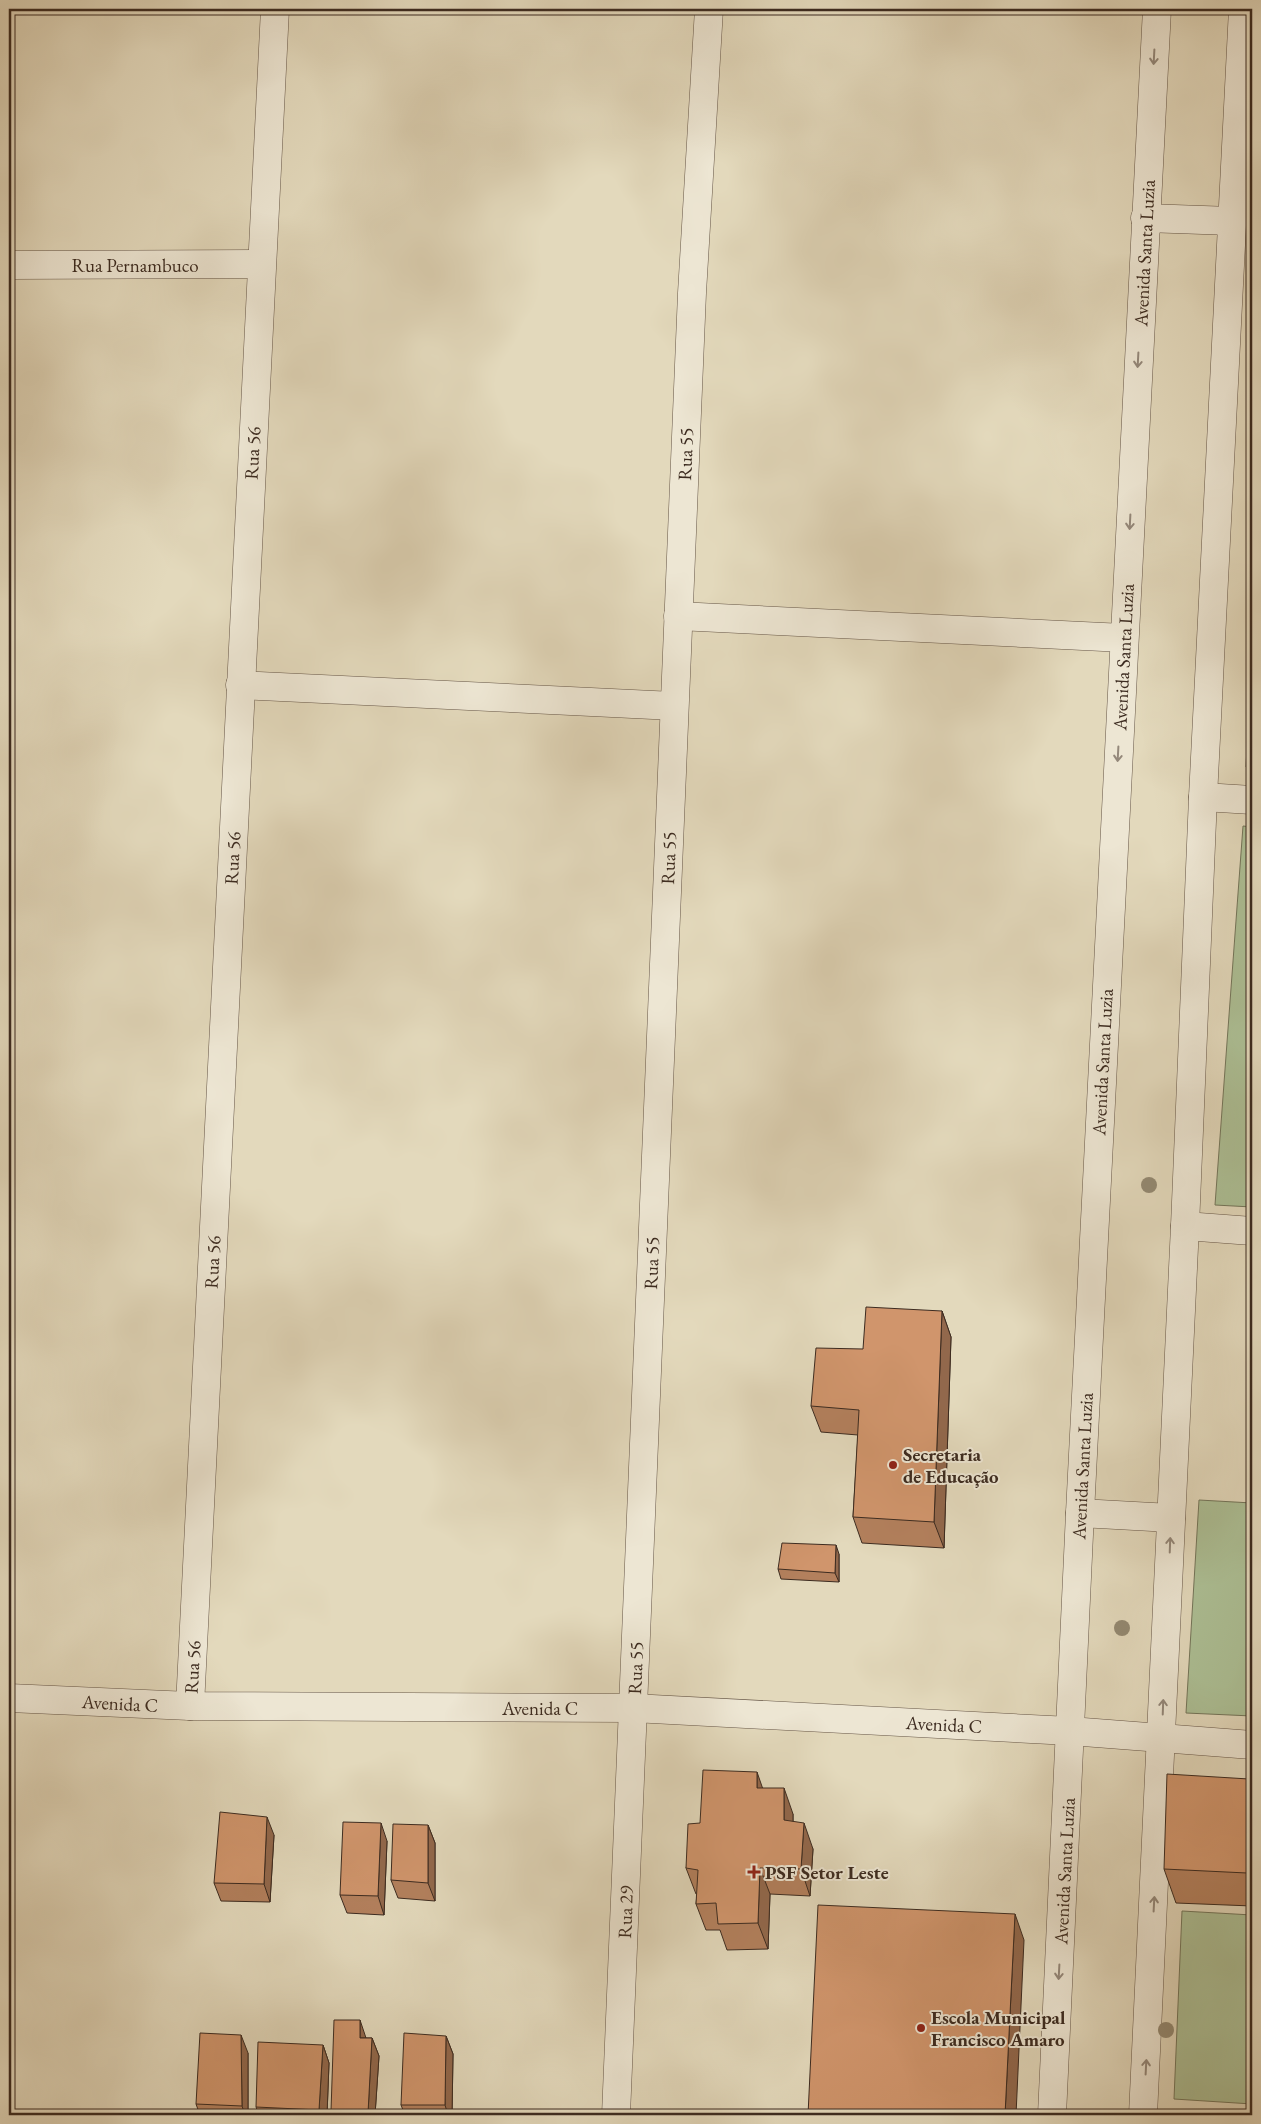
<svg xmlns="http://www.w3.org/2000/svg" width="1261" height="2124" viewBox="0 0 1261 2124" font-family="'EB Garamond',serif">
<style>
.green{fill:#adc096;stroke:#74765b}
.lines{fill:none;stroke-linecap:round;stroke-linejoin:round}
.minor-casing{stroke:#665647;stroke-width:29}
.minor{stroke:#ede6d3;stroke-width:28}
.tree{fill:#948a73}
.wall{fill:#b3805d;stroke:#3c2b20}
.shaded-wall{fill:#92684c;stroke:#3c2b20}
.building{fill:#d0956c;stroke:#3c2b20}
.oneway{stroke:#94887a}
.poi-dot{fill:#8f2418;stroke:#ede6d3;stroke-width:2}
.labels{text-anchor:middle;stroke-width:4;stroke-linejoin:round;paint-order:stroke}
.street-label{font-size:19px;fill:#3c2b20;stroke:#ede6d3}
.poi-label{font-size:19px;font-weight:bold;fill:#3c2b20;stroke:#ede6d3;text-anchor:start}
</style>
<rect width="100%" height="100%" fill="#e3d9bc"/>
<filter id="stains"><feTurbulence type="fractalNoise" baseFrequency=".004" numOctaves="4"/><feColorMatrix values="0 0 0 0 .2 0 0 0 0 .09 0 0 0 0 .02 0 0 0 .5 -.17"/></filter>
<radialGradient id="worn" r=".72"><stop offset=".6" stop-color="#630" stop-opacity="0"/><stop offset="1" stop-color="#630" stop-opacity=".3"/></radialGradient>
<g class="green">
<path d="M1252 646V767H1246Z"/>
<path d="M1243 826 1252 827V1207L1215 1205Z"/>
<path d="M1199 1500 1252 1503V1716L1186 1713Z"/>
<path d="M1182 1911 1252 1915V2104L1174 2099Z"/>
</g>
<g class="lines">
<defs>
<g id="minor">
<path d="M1145 218 1232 221"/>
<path d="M9 265 261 264"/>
<path d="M678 616 1124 638"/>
<path d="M240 685 674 706"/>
<path d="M1203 797 1252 800"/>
<path d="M1185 1226 1252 1231"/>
<path d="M1080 1513 1171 1518"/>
<path d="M9 1698 190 1706 633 1708 1070 1731 1252 1745"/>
<path d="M190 1706 275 9"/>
<path d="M616 2115 692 293 709 9"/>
<path d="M1052 2115 1080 1513 1157 9"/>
<path d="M1143 2115 1185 1226 1203 797 1243 9"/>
</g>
</defs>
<use href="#minor" class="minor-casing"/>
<use href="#minor" class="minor"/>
</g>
<g class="tree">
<circle cx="1149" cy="1185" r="8"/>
<circle cx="1122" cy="1628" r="8"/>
<circle cx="1166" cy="2030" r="8"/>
</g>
<g class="wall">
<path d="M942 1311 951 1337 944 1548 862 1543 853 1517 858 1435 821 1432 811 1406 863 1349Z"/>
<path d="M839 1554V1582L781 1579 778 1569Z"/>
<path d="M1252 1787V1906L1176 1903 1164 1869Z"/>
<path d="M763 1788 793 1814V1821L813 1849 810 1896 770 1894 768 1949 727 1950 720 1930H706L696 1904 697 1894H696L686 1868 700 1823Z"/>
<path d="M428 1825 435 1843V1901L398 1898 391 1880Z"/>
<path d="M274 1835 270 1902 221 1901 214 1883Z"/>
<path d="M387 1841 384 1915 347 1913 340 1895Z"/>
<path d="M446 2036 453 2054 452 2115H405L401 2105Z"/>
<path d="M366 2038H372L379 2056 375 2115H332L331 2111Z"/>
<path d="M323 2045 329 2063 327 2115H259L256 2107Z"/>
<path d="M248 2053V2115H200L196 2104Z"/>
</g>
<g class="shaded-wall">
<path d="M942 1311 951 1337 944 1548 934 1522Z"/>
<path d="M836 1545 839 1554V1582L835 1573Z"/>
<path d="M757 1772 766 1798 757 1788Z"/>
<path d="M1249 1779 1252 1787V1888L1247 1873Z"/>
<path d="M784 1788 793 1814V1846L784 1820Z"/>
<path d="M267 1817 274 1835 270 1902 264 1884Z"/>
<path d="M381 1823 387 1841 384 1915 378 1896Z"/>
<path d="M804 1823 813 1849 810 1896 801 1869Z"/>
<path d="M428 1825 435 1843V1901L428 1883Z"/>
<path d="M760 1868 770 1894 768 1949 758 1923Z"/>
<path d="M1015 1914 1024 1940 1016 2115H1005Z"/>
<path d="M360 2020 366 2038H360Z"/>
<path d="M241 2035 248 2053V2115H245L242 2106Z"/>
<path d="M446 2036 453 2054 452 2115H448L445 2105Z"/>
<path d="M372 2038 379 2056 375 2115H369L368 2113Z"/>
<path d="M323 2045 329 2063 327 2115H321L319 2110Z"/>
</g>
<g class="building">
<path d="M866 1307 942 1311 934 1522 853 1517 859 1410 811 1406 816 1348 863 1349Z"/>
<path d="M782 1543 836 1545 835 1573 778 1569Z"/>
<path d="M703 1770 757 1772V1788H784V1820L804 1823 801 1869 760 1868 758 1923 718 1924 716 1903 696 1904 698 1870 686 1868 688 1824 700 1823Z"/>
<path d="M1167 1774 1249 1779 1247 1873 1164 1869Z"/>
<path d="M220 1812 267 1817 264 1884 214 1883Z"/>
<path d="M343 1822 381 1823 378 1896 340 1895Z"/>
<path d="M393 1824 428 1825V1883L391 1880Z"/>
<path d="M818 1905 1015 1914 1005 2115H808Z"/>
<path d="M334 2020H360V2038H372L368 2113 331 2111Z"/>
<path d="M200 2033 241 2035 242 2106 196 2104Z"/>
<path d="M404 2033 446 2036 445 2105H401Z"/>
<path d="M258 2042 323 2045 319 2110 256 2107Z"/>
</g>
<defs><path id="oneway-shaft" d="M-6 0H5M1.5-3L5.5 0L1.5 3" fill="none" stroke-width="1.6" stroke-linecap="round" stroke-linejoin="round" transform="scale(1.25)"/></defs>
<g class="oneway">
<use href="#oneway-shaft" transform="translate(1154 57) rotate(93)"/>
<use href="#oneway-shaft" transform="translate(1138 360) rotate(93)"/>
<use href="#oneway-shaft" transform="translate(1130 522) rotate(93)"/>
<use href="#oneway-shaft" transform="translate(1118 754) rotate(93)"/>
<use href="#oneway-shaft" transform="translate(1170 1545) rotate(-88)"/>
<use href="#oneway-shaft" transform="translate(1163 1707) rotate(-88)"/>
<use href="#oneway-shaft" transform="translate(1154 1904) rotate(-87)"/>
<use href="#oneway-shaft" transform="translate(1059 1972) rotate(93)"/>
<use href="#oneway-shaft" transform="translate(1146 2067) rotate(-87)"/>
</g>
<g class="poi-dot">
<circle cx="893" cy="1465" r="5"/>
<path d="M751.5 1864.5h5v5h5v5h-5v5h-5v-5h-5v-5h5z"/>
<circle cx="921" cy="2028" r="5"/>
</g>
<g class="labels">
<g class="street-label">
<text transform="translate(1144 253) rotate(-87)" y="7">Avenida Santa Luzia</text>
<text x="135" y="272">Rua Pernambuco</text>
<text transform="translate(252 453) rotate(-87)" y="7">Rua 56</text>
<text transform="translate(685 454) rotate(-88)" y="7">Rua 55</text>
<text transform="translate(1123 657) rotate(-87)" y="7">Avenida Santa Luzia</text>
<text transform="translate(232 858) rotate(-87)" y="7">Rua 56</text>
<text transform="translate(668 858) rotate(-88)" y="7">Rua 55</text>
<text transform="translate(1102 1062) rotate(-87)" y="7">Avenida Santa Luzia</text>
<text transform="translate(212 1262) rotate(-87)" y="7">Rua 56</text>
<text transform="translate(651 1263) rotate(-88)" y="7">Rua 55</text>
<text transform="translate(1082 1466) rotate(-87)" y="7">Avenida Santa Luzia</text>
<text transform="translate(192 1667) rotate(-87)" y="7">Rua 56</text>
<text transform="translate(635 1668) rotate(-88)" y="7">Rua 55</text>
<text transform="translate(120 1703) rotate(3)" y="7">Avenida C</text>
<text x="540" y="1715">Avenida C</text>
<text transform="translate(944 1724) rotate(3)" y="7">Avenida C</text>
<text transform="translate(1064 1871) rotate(-87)" y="7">Avenida Santa Luzia</text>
<text transform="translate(625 1912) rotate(-88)" y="7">Rua 29</text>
</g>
<g class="poi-label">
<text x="903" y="1461">Secretaria<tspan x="903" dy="22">de Educação</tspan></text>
<text x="765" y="1879">PSF Setor Leste</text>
<text x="931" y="2024">Escola Municipal<tspan x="931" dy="22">Francisco Amaro</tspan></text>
</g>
</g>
<rect width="1261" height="2124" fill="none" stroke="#e3d9bc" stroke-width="30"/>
<rect x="10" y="10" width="1241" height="2104" fill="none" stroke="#3c2b20" stroke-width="2.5"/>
<rect x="15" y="15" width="1231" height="2094" fill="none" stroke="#3c2b20"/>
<rect width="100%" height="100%" filter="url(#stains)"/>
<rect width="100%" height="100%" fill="url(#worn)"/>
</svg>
